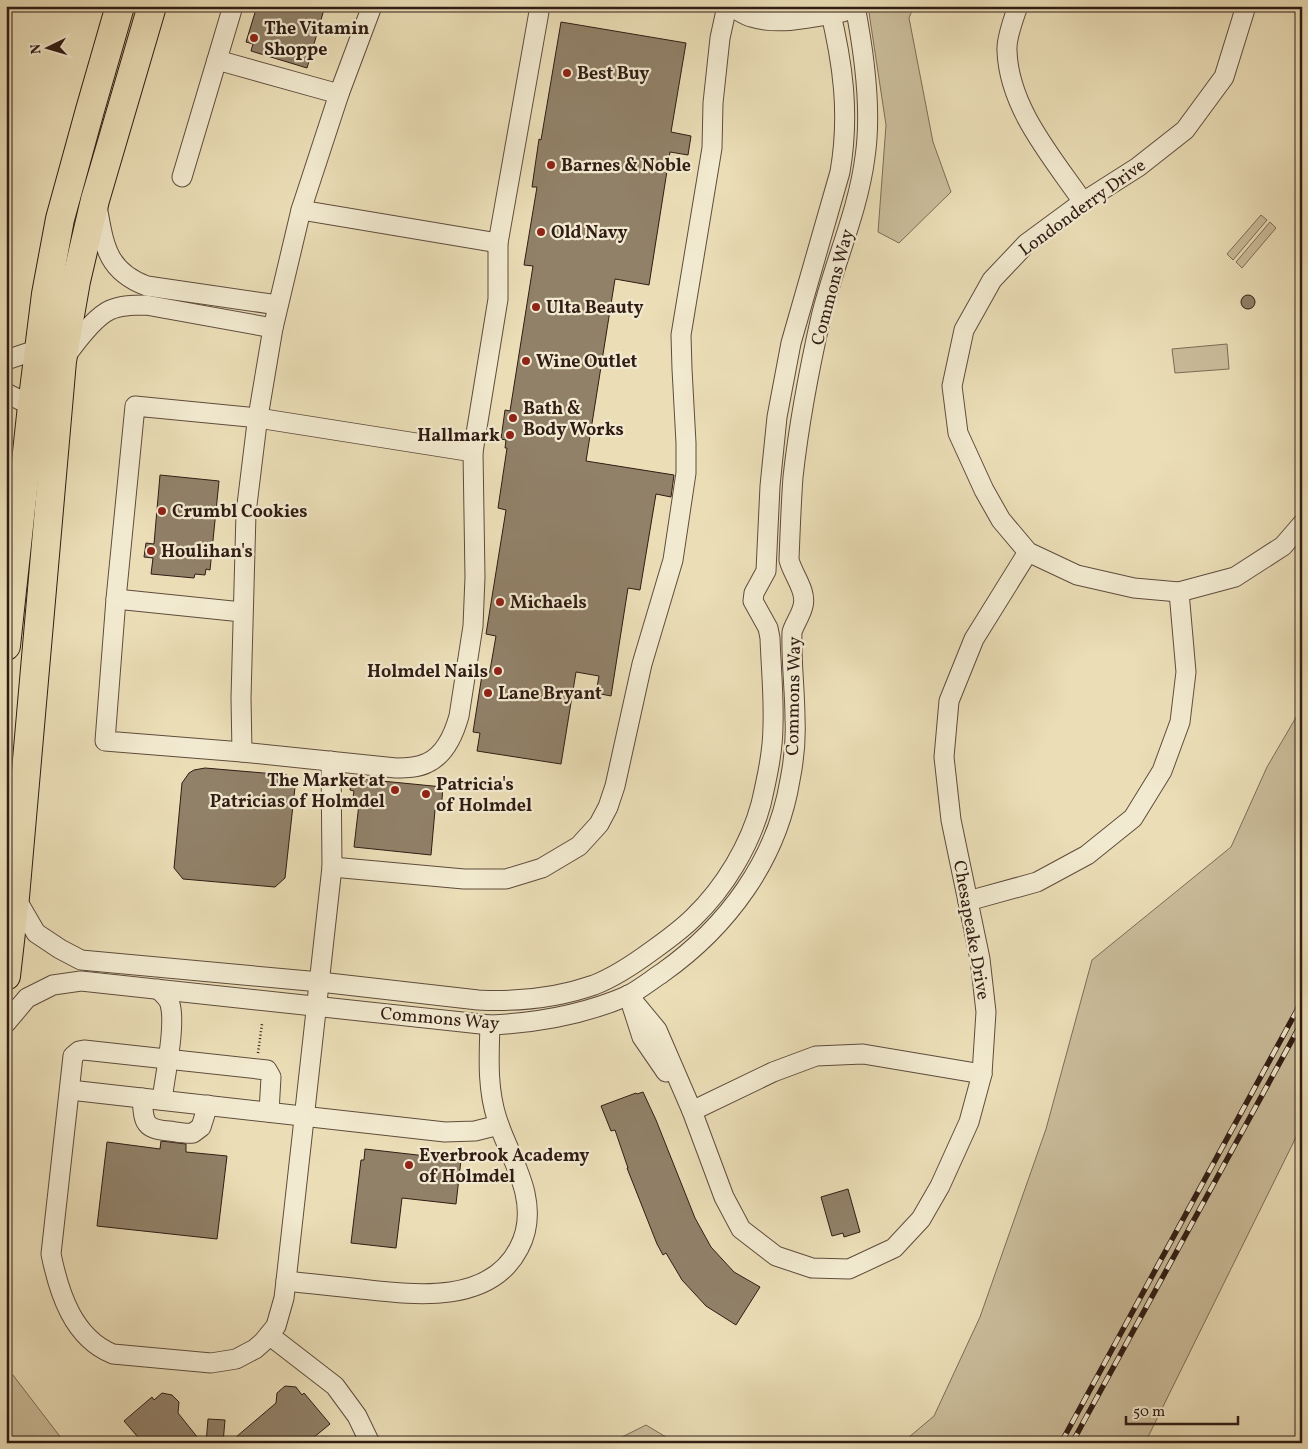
<svg xmlns="http://www.w3.org/2000/svg" width="1308" height="1449" viewBox="0 0 1308 1449" font-family="Vollkorn,serif">
<style>
.green{fill:#cbbd9b;stroke:#7e6c58}
.building{fill:#918169;stroke:#301c14}
.lines{fill:none;stroke-linecap:round;stroke-linejoin:round}
.minor-casing{stroke:#5f4c3d;stroke-width:21}
.highway-casing{stroke:#301c14;stroke-width:30}
.path{stroke:#301c14;stroke-width:2.5;stroke-dasharray:1 2.5;stroke-linecap:butt}
.minor{stroke:#f2ead0;stroke-width:19}
.highway{stroke:#ebdeb7;stroke-width:28}
.rail-casing{stroke:#301c14;stroke-width:5.5}
.rail{stroke:#f2ead0;stroke-width:4;stroke-dasharray:11;stroke-linecap:butt}
.poi-dot{fill:#8f2418;stroke:#f2ead0;stroke-width:2}
.labels{text-anchor:middle;stroke-width:4.5;stroke-linejoin:round;paint-order:stroke}
.poi-label{font-size:18px;font-weight:bold;fill:#301c14;stroke:#f2ead0;text-anchor:start}
.street-label{font-size:18px;fill:#301c14;stroke:#f2ead0}
</style>
<rect width="100%" height="100%" fill="#ebdeb7"/>
<filter id="stains"><feTurbulence type="fractalNoise" baseFrequency=".004" numOctaves="4"/><feColorMatrix values="0 0 0 0 .2 0 0 0 0 .09 0 0 0 0 .02 0 0 0 .5 -.17"/></filter>
<radialGradient id="worn" r=".72"><stop offset=".6" stop-color="#630" stop-opacity="0"/><stop offset="1" stop-color="#630" stop-opacity=".3"/></radialGradient>
<g class="green">
<path d="M868 6H914L909 18 933 142 951 192 899 243 878 232 886 125Z"/>
<path d="M1261 215 1267 220 1233 260 1227 254Z"/>
<path d="M1270 222 1276 228 1242 268 1236 262Z"/>
<path d="M1227 344 1229 369 1175 373 1172 349Z"/>
<path d="M1302 707V1125L1145 1443H902L934 1416 980 1317 1046 1129 1092 960 1231 847 1267 767Z"/>
<path d="M6 1366 65 1443H6Z"/>
<path d="M646 1425 676 1443H610Z"/>
</g>
<g class="building">
<path d="M257 6H325L307 68 251 51 253 44 246 42Z"/>
<path d="M561 22 686 43 671 132 691 136 688 155 670 152 649 285 615 279 586 461 674 475 671 497 656 494 640 590 628 588 611 696 596 693 599 676 576 672 561 764 477 751 480 733 473 732 482 675 489 676 496 636 486 634 506 510 498 508 507 448H505L506 440 501 439 505 410 510 411 533 266 524 265 537 187H532L539 139 541 140Z"/>
<circle cx="1248" cy="302" r="7"/>
<path d="M160 475 219 481 210 570 206 569 205 575 195 574 194 578 151 574 153 558 144 557 146 543 154 544Z"/>
<path d="M205 768 287 775 295 787 285 878 275 887 183 879 174 868 182 783 189 773 194 770Z"/>
<path d="M351 778 443 787 441 811 435 810 431 855 354 847 359 804H352L354 791 350 790Z"/>
<path d="M643 1092 656 1120 695 1218 711 1247 734 1272 760 1287 736 1325 706 1306 682 1280 666 1253 663 1255 657 1244 627 1168H628L615 1130 611 1131 601 1106 636 1093 637 1094Z"/>
<path d="M161 1141 186 1144V1152L227 1156 217 1239 97 1226 107 1142 160 1149Z"/>
<path d="M365 1149 461 1160 456 1204 402 1198 396 1248 351 1243 361 1160H364Z"/>
<path d="M848 1189 860 1232 844 1237 843 1233 832 1236 821 1197Z"/>
<path d="M285 1386 296 1387 302 1395 304 1393 330 1424 313 1438 317 1443H229L276 1403 277 1393Z"/>
<path d="M162 1393 172 1395 179 1402 178 1413 202 1443H143L124 1421 152 1397 154 1400Z"/>
<path d="M208 1419 225 1420 223 1443H206Z"/>
</g>
<g class="lines">
<defs>
<g id="minor">
<path d="M730 6C737 10 744 15 751 17 780 26 814 17 843 12"/>
<path d="M1018 6C1014 17 1006 40 1007 51 1009 108 1052 157 1083 202"/>
<path d="M1246 6 1224 77 1185 130 1138 167 1083 202 1026 244 992 280 964 330 952 386 958 433 984 490 1001 520 1028 552 1077 575 1134 588 1179 592 1235 577 1283 546 1302 524"/>
<path d="M217 60 339 94"/>
<path d="M182 177 233 6"/>
<path d="M97 206C104 244 106 271 147 286L278 305"/>
<path d="M301 210 498 243"/>
<path d="M66 356C76 342 95 317 110 310 121 305 134 305 146 305L273 328"/>
<path d="M6 360 39 349"/>
<path d="M6 393 32 406"/>
<path d="M116 599 135 406 258 418 473 452"/>
<path d="M242 612 116 599 105 741 242 752 396 768C406 768 417 768 427 763 445 755 454 734 459 716L473 626 475 577 473 452 498 299V243L540 6"/>
<path d="M242 752 241 698 246 513 257 423 273 328 301 210 339 94 372 6"/>
<path d="M332 867 464 879H506L542 868 579 846 599 824 608 807 615 786 642 664 673 560 686 473V443L682 369 681 335 712 148 713 103 720 38 727 6"/>
<path d="M15 897 36 933 60 949 81 960 320 982 478 1000C516 1002 557 998 594 985 615 977 634 964 653 950 667 940 682 929 694 917 725 887 750 845 761 804 767 778 773 751 773 725 774 696 771 667 770 638L768 628 753 601 754 593 766 571 770 486 777 417 791 343 840 172C850 114 843 63 829 6"/>
<path d="M968 901 1037 882 1087 855 1133 818 1162 771 1180 722 1186 672 1179 592"/>
<path d="M158 989C162 993 168 997 170 1004 176 1026 165 1075 162 1100"/>
<path d="M628 995 657 1030 692 1111 724 1197 741 1229 776 1256 812 1268 849 1269 894 1248 921 1219 940 1186 969 1122 982 1074 986 1012 980 959 951 820 944 757 949 701 974 639 1028 552"/>
<path d="M632 1006 642 1037 666 1072"/>
<path d="M6 1023 27 998 53 985 81 981 490 1025C536 1023 585 1014 627 996 639 990 650 981 662 973 727 927 777 860 790 780 794 760 796 739 795 719 795 690 791 661 792 632 795 623 801 615 803 606 807 591 793 575 789 560 790 533 791 505 793 477 799 423 809 370 821 317 834 263 858 212 865 157 872 110 864 52 855 6"/>
<path d="M70 1090 445 1132 475 1131 499 1125"/>
<path d="M142 1098C144 1122 143 1129 169 1131 177 1132 186 1134 193 1133L201 1127 208 1105"/>
<path d="M692 1111 773 1072 816 1056 863 1054 982 1074"/>
<path d="M269 1112 271 1077 267 1070 84 1050 79 1051 73 1056 51 1254C59 1293 73 1338 113 1354L211 1363 236 1359 255 1349 263 1342 276 1326 284 1298 286 1281 332 867 331 761"/>
<path d="M286 1281C311 1284 336 1286 361 1289 414 1295 490 1305 519 1248 528 1231 529 1211 525 1193 519 1167 505 1144 497 1119 487 1088 489 1057 490 1025"/>
<path d="M269 1335 335 1386 357 1416 370 1443"/>
</g>
<g id="highway">
<path d="M6 646 32 406 46 294 60 219 90 110 120 6"/>
<path d="M6 976 15 897 62 361 76 281 95 200 152 6"/>
</g>
</defs>
<use href="#minor" class="minor-casing"/>
<use href="#highway" class="highway-casing"/>
<g class="path">
<path d="M258 1053 262 1024"/>
<path d="M313 1443C320 1436 330 1435 338 1443"/>
<path d="M322 1443 323 1437"/>
</g>
<use href="#minor" class="minor"/>
<use href="#highway" class="highway"/>
<defs>
<g id="rail">
<path d="M1061 1443 1302 1001"/>
<path d="M1072 1443 1302 1022"/>
</g>
</defs>
<use href="#rail" class="rail-casing"/>
<use href="#rail" class="rail"/>
</g>
<g class="poi-dot">
<circle cx="254" cy="38" r="5"/>
<circle cx="567" cy="73" r="5"/>
<circle cx="551" cy="165" r="5"/>
<circle cx="541" cy="232" r="5"/>
<circle cx="536" cy="307" r="5"/>
<circle cx="526" cy="361" r="5"/>
<circle cx="513" cy="418" r="5"/>
<circle cx="510" cy="435" r="5"/>
<circle cx="162" cy="511" r="5"/>
<circle cx="151" cy="551" r="5"/>
<circle cx="500" cy="602" r="5"/>
<circle cx="498" cy="671" r="5"/>
<circle cx="488" cy="693" r="5"/>
<circle cx="395" cy="790" r="5"/>
<circle cx="426" cy="794" r="5"/>
<circle cx="409" cy="1165" r="5"/>
</g>
<g class="labels">
<g class="poi-label">
<text x="264" y="34">The Vitamin<tspan x="264" dy="21">Shoppe</tspan></text>
<text x="577" y="79">Best Buy</text>
<text x="561" y="171">Barnes &amp; Noble</text>
<text x="551" y="238">Old Navy</text>
<text x="546" y="313">Ulta Beauty</text>
<text x="536" y="367">Wine Outlet</text>
<text x="523" y="414">Bath &amp;<tspan x="523" dy="21">Body Works</tspan></text>
<text x="500" y="441" text-anchor="end">Hallmark</text>
<text x="172" y="517">Crumbl Cookies</text>
<text x="161" y="557">Houlihan's</text>
<text x="510" y="608">Michaels</text>
<text x="488" y="677" text-anchor="end">Holmdel Nails</text>
<text x="498" y="699">Lane Bryant</text>
<text x="385" y="786" text-anchor="end">The Market at<tspan x="385" dy="21">Patricias of Holmdel</tspan></text>
<text x="436" y="790">Patricia's<tspan x="436" dy="21">of Holmdel</tspan></text>
<text x="419" y="1161">Everbrook Academy<tspan x="419" dy="21">of Holmdel</tspan></text>
</g>
<g class="street-label">
<text transform="translate(1082 207) rotate(-36)" y="6">Londonderry Drive</text>
<text transform="translate(832 287) rotate(-75)" y="6">Commons Way</text>
<text transform="translate(793 696) rotate(-89)" y="6">Commons Way</text>
<text transform="translate(972 930) rotate(80)" y="6">Chesapeake Drive</text>
<text transform="translate(440 1018) rotate(5)" y="6">Commons Way</text>
</g>
</g>
<rect width="1308" height="1449" fill="none" stroke="#ebdeb7" stroke-width="25"/>
<rect x="8" y="8" width="1293" height="1434" fill="none" stroke="#301c14" stroke-width="2.5"/>
<rect x="12" y="12" width="1283" height="1424" fill="none" stroke="#301c14"/>
<g transform="translate(48 48) rotate(265)" stroke="#f2ead0" stroke-width="4" paint-order="stroke">
<path d="M0-4L9 19L0 12L-9 19Z" fill="#301c14"/>
<text y="-8" font-size="14" font-weight="bold" text-anchor="middle" fill="#301c14">N</text>
</g>
<path d="M1126 1416v8h112v-8" fill="none" stroke="#301c14" stroke-width="2.5"/>
<text x="1133" y="1416" font-size="15" fill="#301c14" stroke="#f2ead0" stroke-width="4" paint-order="stroke">50 m</text>
<rect width="100%" height="100%" filter="url(#stains)"/>
<rect width="100%" height="100%" fill="url(#worn)"/>
</svg>
